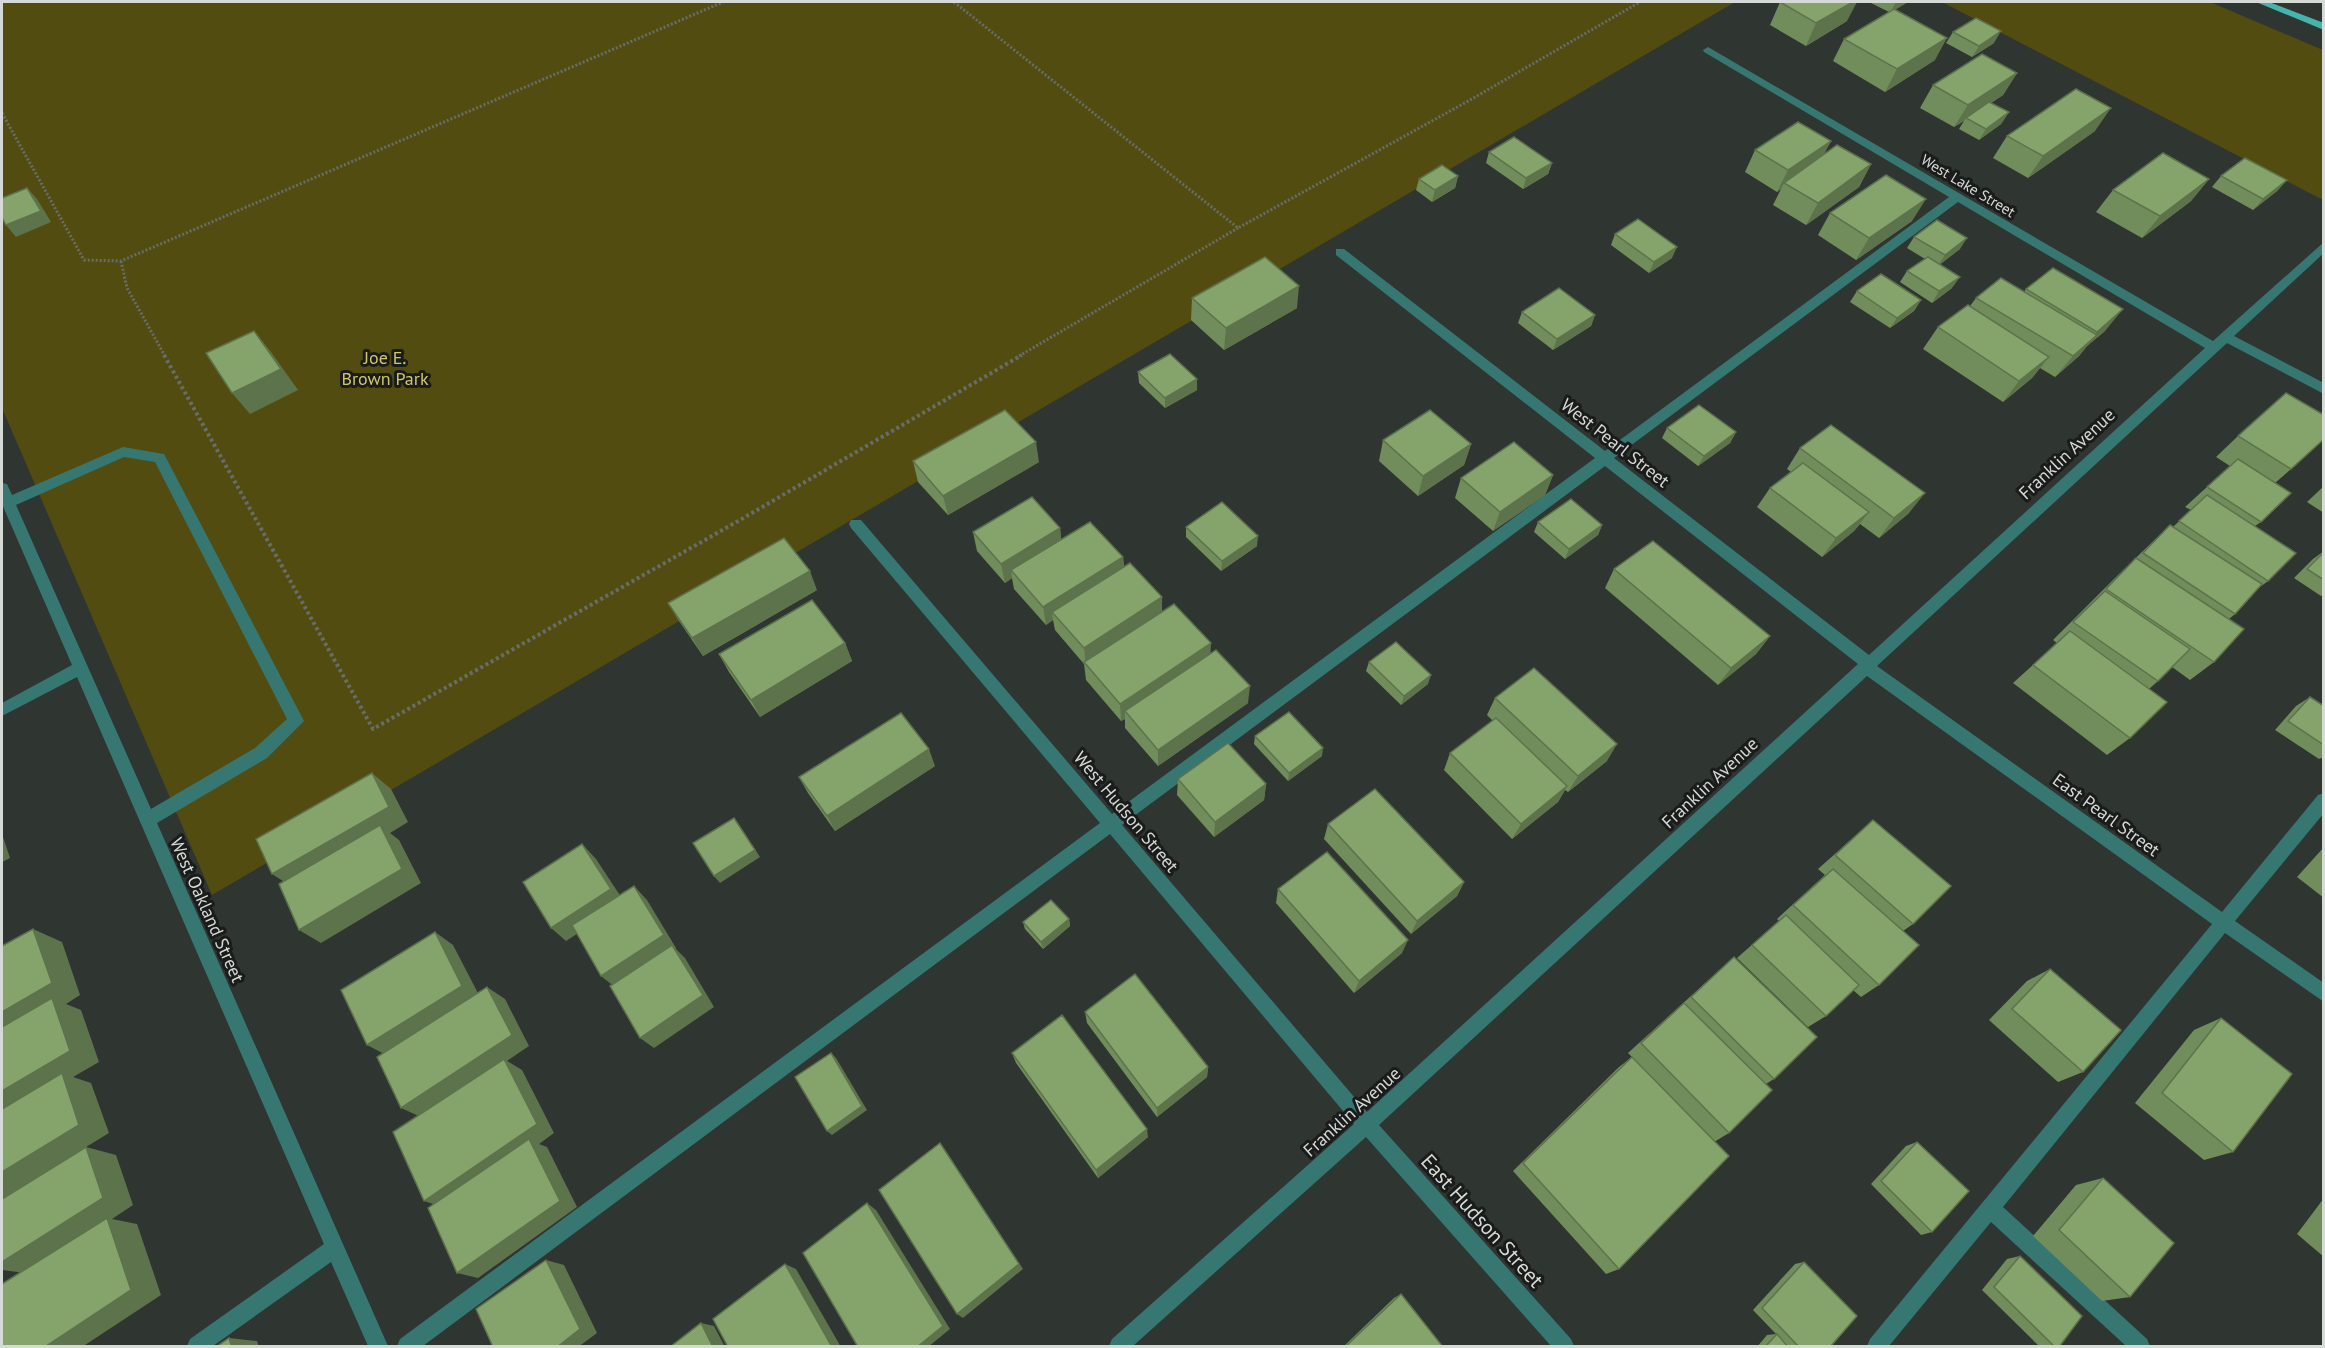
<svg xmlns="http://www.w3.org/2000/svg" width="2325" height="1348" viewBox="0 0 2325 1348" font-family="'PT Sans',sans-serif">
<style>
.green{fill:#534c10}
.lines{fill:none;stroke-linecap:round;stroke-linejoin:round}
.path-far1{stroke:#676d69;stroke-width:3;stroke-dasharray:2 2;stroke-linecap:butt}
.path{stroke:#676d69;stroke-width:4;stroke-dasharray:3 3;stroke-linecap:butt}
.minor{fill:#367772;fill-rule:evenodd}
.major{fill:#44b4ad;fill-rule:evenodd}
.wall{fill:#728d5c}
.shaded-wall{fill:#5d734b}
.building{fill:#85a46b;stroke:#5d734b;stroke-width:1.5}
.labels{text-anchor:middle;stroke-width:6;stroke-linejoin:round;paint-order:stroke}
.far-street-label{font-size:15px;fill:#d6dad7;stroke:#191c1a}
.park-label{font-size:18px;fill:#d1c767;stroke:#191c1a}
.street-label{font-size:18px;fill:#d6dad7;stroke:#191c1a}
.near-street-label{font-size:21px;fill:#d6dad7;stroke:#191c1a}
</style>
<rect width="100%" height="100%" fill="#2f3531"/>
<g class="green">
<path d="M2 2H1735L212 895 2 408Z"/>
<path d="M1942 2H2210L2323 50V197L2321 199Z"/>
</g>
<g class="lines">
<g class="path-far1">
<path d="M954 2 1238 228 1470 100 1640 2"/>
<path d="M2 113 84 260 121 261 723 2"/>
<path d="M121 261 127 288 165 356"/>
<path d="M1019 356 1238 228"/>
</g>
<path class="path" d="M164 355 373 729 740 520 1022 355"/>
<g class="minor">
<path d="M1708 47 2213 341 2324 242V253L2234 336 2324 383V394L2227 343 1877 666 2222 912 2318 795 2324 793V813L2235 921 2324 983V1002L2225 933 2003 1207 2147 1339 2150 1346H2126L1991 1222 1889 1346H1867L1870 1339 2212 924 1867 676 1379 1125 1571 1339 1574 1346H1551L1366 1137 1133 1346H1109L1112 1339 1354 1124 1110 834 423 1346H397L400 1339 1100 823 851 528 849 524 851 520H861L1112 814 1595 458 1336 255V249H1344L1605 451 1949 197 1704 52 1703 50ZM1958 202 2205 348 1869 655 1614 458ZM1605 466 1858 664 1367 1112 1122 825Z"/>
<path d="M123 447 164 454 304 721 267 758 157 823 388 1346H368L331 1262 213 1346H187L190 1339 324 1244 77 677 2 716V703L72 665 2 504V483L7 484 12 495ZM124 457 155 462 287 719 255 748 151 809 16 505Z"/>
</g>
<path class="major" d="M2256 2H2269L2324 23V30Z"/>
</g>
<g class="wall">
<path d="M1780 2 1847 21 1806 46 1770 25Z"/>
<path d="M1869 2H1908L1895 9 1935 60 1885 92 1833 61 1844 39 1889 12Z"/>
<path d="M1953 32 1994 43 1972 57 1946 43Z"/>
<path d="M2017 73 2003 95 1991 103 2009 112 2001 124 1979 140 1959 129 1964 121 1954 127 1920 108 1933 85Z"/>
<path d="M2095 131 2028 178 1993 158 2007 136Z"/>
<path d="M1831 141 1824 154 1871 164 1859 187 1806 225 1773 205 1781 189 1777 192 1745 172 1755 150Z"/>
<path d="M1489 152 1552 163 1548 174 1523 189 1486 163Z"/>
<path d="M1458 176 1455 188 1432 202 1416 190 1419 179Z"/>
<path d="M2221 176 2287 180 2277 191 2253 210 2212 187Z"/>
<path d="M2209 179 2191 201 2142 238 2096 212 2113 190Z"/>
<path d="M1830 213 1912 221 1856 260 1818 235Z"/>
<path d="M1615 234 1672 258 1649 273 1611 245Z"/>
<path d="M1914 237 1960 249 1940 264 1952 288 1932 303 1900 282 1907 271 1925 259 1907 248Z"/>
<path d="M2026 289 2105 331 2087 346 2079 356 2055 377 2040 368 2032 378 2003 402 1923 349 1938 327 1970 306 1976 298 2024 292Z"/>
<path d="M1857 291 1921 300 1914 311 1890 328 1850 302Z"/>
<path d="M1192 298 1297 308 1224 350 1191 320Z"/>
<path d="M1522 312 1595 315 1591 326 1553 350 1518 323Z"/>
<path d="M1138 372 1197 390 1165 408 1139 383Z"/>
<path d="M1667 428 1736 432 1730 443 1698 466 1662 438Z"/>
<path d="M2238 436 2291 469 2275 483 2261 522 2255 526 2268 581 2260 587 2235 614 2229 619 2214 662 2190 680 2172 667 2158 681 2149 689 2130 738 2107 755 2013 683 2057 643 2053 640 2115 578 2170 525 2173 527 2191 510 2185 507 2230 466 2216 457Z"/>
<path d="M1383 440 1471 444 1464 465 1418 496 1379 461Z"/>
<path d="M1800 448 1909 513 1879 538 1860 524 1854 531 1822 557 1757 507 1770 488 1791 472 1787 469Z"/>
<path d="M913 461 1039 462 948 515 918 482Z"/>
<path d="M1553 475 1545 495 1493 531 1455 498 1461 478Z"/>
<path d="M2324 486V513L2307 502Z"/>
<path d="M1538 522 1602 525 1598 535 1565 559 1534 532Z"/>
<path d="M1186 527 1257 546 1221 571 1186 537Z"/>
<path d="M1060 528 1061 539 1123 557 1124 567 1162 597V612L1211 653 1248 703 1158 766 1125 728V719L1121 721 1086 680 1084 664 1055 630 1053 620 1046 625 1014 589 1012 578 1005 583 977 551 973 532Z"/>
<path d="M2324 551V594L2321 596 2294 578 2313 559Z"/>
<path d="M1614 569 1770 636 1756 654 1718 685 1605 588Z"/>
<path d="M817 590 703 656 679 621 668 603Z"/>
<path d="M845 643 852 661 760 717 729 672 719 654Z"/>
<path d="M1369 662 1428 684 1401 705 1366 671Z"/>
<path d="M2310 697 2324 706V757L2319 759 2275 730 2296 706Z"/>
<path d="M1495 698 1607 761 1568 792 1565 790 1558 802 1512 839 1444 770 1450 753 1493 721 1487 715Z"/>
<path d="M1255 736 1322 756 1288 781 1254 744Z"/>
<path d="M935 766 835 831 808 793 799 777Z"/>
<path d="M1178 779 1266 784 1264 800 1214 837 1177 795Z"/>
<path d="M1873 820 1913 924 1903 931 1879 985 1861 997 1853 990 1826 1016 1808 1027 1737 958 1779 921 1777 919 1825 875 1818 869Z"/>
<path d="M1328 824 1464 882 1457 896 1411 934 1324 839Z"/>
<path d="M2324 847V898L2297 877Z"/>
<path d="M1278 889 1402 953 1354 993 1276 903Z"/>
<path d="M1069 919 1070 926 1043 949 1025 929 1023 922Z"/>
<path d="M1734 957 1774 1079 1766 1084 1729 1133 1714 1142 1619 1269 1606 1274 1513 1171 1619 1067 1632 1057 1628 1053Z"/>
<path d="M2050 969 2083 1072 2058 1082 1989 1020 2027 981Z"/>
<path d="M1085 1012 1208 1067 1207 1077 1157 1117 1087 1023Z"/>
<path d="M2221 1018 2233 1152 2204 1160 2135 1103 2194 1030Z"/>
<path d="M1012 1053 1148 1137 1098 1178 1016 1063Z"/>
<path d="M1917 1142 1932 1232 1921 1235 1871 1184 1906 1146Z"/>
<path d="M2103 1178 2130 1297 2102 1301 2033 1236 2076 1185Z"/>
<path d="M2324 1198V1257L2297 1234Z"/>
<path d="M2020 1256 2059 1347H2040L1982 1290 2007 1259Z"/>
<path d="M1804 1262 1830 1347H1757L1767 1335 1776 1334 1753 1310 1795 1264Z"/>
<path d="M1401 1294 1443 1347H1343L1394 1298Z"/>
</g>
<g class="shaded-wall">
<path d="M1853 2H1857L1847 21 1806 46 1816 23Z"/>
<path d="M1896 2H1908L1890 13Z"/>
<path d="M2001 31 1994 43 1972 57 1979 46Z"/>
<path d="M1947 38 1935 60 1885 92 1897 69Z"/>
<path d="M2017 73 2003 95 1967 119 1966 118 1964 121 1954 127 1968 105Z"/>
<path d="M2111 108 2095 131 2028 178 2043 156Z"/>
<path d="M2009 112 2001 124 1979 140 1986 129Z"/>
<path d="M1831 141 1819 163 1784 183 1781 189 1777 192 1788 170Z"/>
<path d="M1552 163 1548 174 1523 189 1526 178Z"/>
<path d="M1871 164 1859 187 1806 225 1818 203Z"/>
<path d="M1458 176 1455 188 1432 202 1435 190Z"/>
<path d="M2209 179 2191 201 2142 238 2160 216Z"/>
<path d="M2287 180 2277 191 2253 210 2263 199Z"/>
<path d="M27 188 37 199 51 222 16 237 6 225Z"/>
<path d="M1926 199 1912 221 1856 260 1869 238Z"/>
<path d="M1967 238 1960 249 1937 267 1945 255Z"/>
<path d="M1677 247 1672 258 1649 273 1654 262Z"/>
<path d="M1960 277 1952 288 1932 303 1939 291Z"/>
<path d="M1299 286 1297 308 1224 350 1226 328Z"/>
<path d="M1921 300 1914 311 1890 328 1897 318Z"/>
<path d="M2123 309 2105 331 2087 346 2079 356 2055 377 2073 356 2087 344 2097 332Z"/>
<path d="M1595 315 1591 326 1553 350 1557 339Z"/>
<path d="M254 331 271 352 298 390 250 414 232 393Z"/>
<path d="M2049 357 2032 378 2003 402 2019 381Z"/>
<path d="M1197 379V390L1165 408V398Z"/>
<path d="M1736 432 1730 443 1698 466 1704 456Z"/>
<path d="M1036 442 1039 462 948 515 943 496Z"/>
<path d="M1471 444 1464 465 1418 496 1423 476Z"/>
<path d="M1553 475 1545 495 1493 531 1500 512Z"/>
<path d="M1925 493 1909 513 1879 538 1894 518Z"/>
<path d="M1869 512 1854 531 1822 557 1836 538Z"/>
<path d="M1602 525 1598 535 1565 559 1569 549Z"/>
<path d="M1060 528 1062 547 1011 570 1012 578 1005 583 1001 564Z"/>
<path d="M1258 536 1257 546 1221 571 1222 561Z"/>
<path d="M1123 557 1124 576 1052 612 1053 620 1046 625 1043 607Z"/>
<path d="M810 571 817 590 703 656 692 638Z"/>
<path d="M1162 597V616L1086 666 1084 648Z"/>
<path d="M1770 636 1756 654 1718 685 1731 668Z"/>
<path d="M845 643 852 661 760 717 751 700Z"/>
<path d="M1211 643 1210 661 1125 711V719L1121 721 1120 704Z"/>
<path d="M1431 675 1428 684 1401 705 1404 696Z"/>
<path d="M1250 686 1248 703 1158 766V750Z"/>
<path d="M1617 744 1607 761 1568 792 1578 776Z"/>
<path d="M1323 748 1322 756 1288 781 1289 773Z"/>
<path d="M929 749 935 766 835 831 827 816Z"/>
<path d="M372 773 391 789 408 822 390 833 399 840 421 883 321 943 299 930 294 888 272 874Z"/>
<path d="M1266 784 1264 800 1214 837 1215 822Z"/>
<path d="M1567 786 1558 802 1512 839 1521 824Z"/>
<path d="M734 818 760 857 720 883 714 876Z"/>
<path d="M2 834 10 858 2 862Z"/>
<path d="M582 844 596 859 625 903 566 941 551 928Z"/>
<path d="M1464 882 1457 896 1411 934 1417 921Z"/>
<path d="M634 886 647 900 676 948V949L685 958 714 1007 654 1048 640 1038 616 988 601 976Z"/>
<path d="M1069 919 1070 926 1043 949 1041 942Z"/>
<path d="M33 929 62 942 80 995 66 1004 81 1010 99 1062 73 1077 91 1083 109 1133 86 1147 116 1155 133 1205 112 1219 137 1224 161 1295 82 1347H45L25 1273 2 1270V1012Z"/>
<path d="M435 932 453 945 480 997 388 1056 367 1045Z"/>
<path d="M1408 940 1402 953 1354 993 1359 981Z"/>
<path d="M487 987 505 999 529 1046 507 1061 522 1070 554 1133 539 1144 547 1147 577 1207 478 1278 457 1273 445 1208 424 1201 421 1117 401 1108Z"/>
<path d="M831 1053 836 1058 867 1110 832 1135 827 1131Z"/>
<path d="M1208 1067 1207 1077 1157 1117V1108Z"/>
<path d="M1147 1129 1148 1137 1098 1178 1096 1170Z"/>
<path d="M940 1143 1023 1269 963 1318 957 1314Z"/>
<path d="M867 1203 876 1210 950 1329 928 1347H917Z"/>
<path d="M546 1260 564 1265 597 1333 578 1347H557Z"/>
<path d="M785 1264 796 1269 841 1347H832Z"/>
<path d="M701 1323 714 1326 725 1347H713Z"/>
<path d="M229 1338 257 1341 259 1347H232Z"/>
</g>
<g class="building">
<path d="M1780 2H1853L1816 23Z"/>
<path d="M1894 9 1947 38 1897 69 1844 39Z"/>
<path d="M1976 18 2001 31 1979 46 1953 32Z"/>
<path d="M1982 54 2017 73 1968 105 1933 85Z"/>
<path d="M2076 89 2111 108 2043 156 2007 136Z"/>
<path d="M1989 102 2009 112 1986 129 1966 118Z"/>
<path d="M1798 122 1831 141 1788 170 1755 150Z"/>
<path d="M1514 137 1552 163 1526 178 1489 152Z"/>
<path d="M1837 145 1871 164 1818 203 1784 183Z"/>
<path d="M2163 153 2209 179 2160 216 2113 190Z"/>
<path d="M2245 158 2287 180 2263 199 2221 176Z"/>
<path d="M1442 165 1458 176 1435 190 1419 179Z"/>
<path d="M1886 175 1926 199 1869 238 1830 213Z"/>
<path d="M27 188 41 211 6 225 2 218V198Z"/>
<path d="M1638 219 1677 247 1654 262 1615 234Z"/>
<path d="M1937 220 1967 238 1945 255 1914 237Z"/>
<path d="M1265 257 1299 286 1226 328 1192 298Z"/>
<path d="M1928 257 1960 277 1939 291 1907 271Z"/>
<path d="M2053 268 2123 309 2097 332 2026 289Z"/>
<path d="M1881 274 1921 300 1897 318 1857 291Z"/>
<path d="M2001 278 2097 335 2073 356 1976 298Z"/>
<path d="M1559 288 1595 315 1557 339 1522 312Z"/>
<path d="M1968 305 2049 357 2019 381 1938 327Z"/>
<path d="M254 331 281 369 232 393 206 353Z"/>
<path d="M1170 354 1197 379 1165 398 1138 372Z"/>
<path d="M2286 393 2324 415V439L2291 469 2238 436Z"/>
<path d="M1699 405 1736 432 1704 456 1667 428Z"/>
<path d="M1005 410 1036 442 943 496 913 461Z"/>
<path d="M1430 410 1471 444 1423 476 1383 440Z"/>
<path d="M1831 425 1925 493 1894 518 1800 448Z"/>
<path d="M1514 442 1553 475 1500 512 1461 478Z"/>
<path d="M2238 459 2291 493 2261 522 2207 487Z"/>
<path d="M1803 463 1869 512 1836 538 1770 488Z"/>
<path d="M2207 495 2296 553 2268 581 2179 521Z"/>
<path d="M1032 497 1060 528 1001 564 973 532Z"/>
<path d="M1571 499 1602 525 1569 549 1538 522Z"/>
<path d="M1222 502 1258 536 1222 561 1186 527Z"/>
<path d="M1090 522 1123 557 1043 607 1011 570Z"/>
<path d="M2170 525 2262 584 2235 614 2143 553Z"/>
<path d="M784 538 810 571 692 638 668 603Z"/>
<path d="M1653 541 1770 636 1731 668 1614 569Z"/>
<path d="M2324 552V580L2307 569Z"/>
<path d="M2136 558 2244 629 2214 662 2106 589Z"/>
<path d="M1130 563 1162 597 1084 648 1052 612Z"/>
<path d="M2105 591 2190 649 2158 681 2073 622Z"/>
<path d="M812 600 845 643 751 700 719 654Z"/>
<path d="M1174 604 1211 643 1120 704 1084 662Z"/>
<path d="M2070 631 2167 702 2130 738 2033 665Z"/>
<path d="M1396 642 1431 675 1404 696 1369 662Z"/>
<path d="M1216 650 1250 686 1158 750 1125 711Z"/>
<path d="M1534 668 1617 744 1578 776 1495 698Z"/>
<path d="M2310 697 2324 706V745L2288 721Z"/>
<path d="M1289 712 1323 748 1289 773 1255 736Z"/>
<path d="M901 713 929 749 827 816 799 777Z"/>
<path d="M1496 718 1567 786 1521 824 1450 753Z"/>
<path d="M1228 743 1266 784 1215 822 1178 779Z"/>
<path d="M372 773 389 807 272 874 256 839Z"/>
<path d="M1375 789 1464 882 1417 921 1328 824Z"/>
<path d="M734 818 755 850 714 876 693 843Z"/>
<path d="M1873 820 1951 886 1913 924 1835 855Z"/>
<path d="M380 825 402 869 299 930 279 884Z"/>
<path d="M582 844 611 889 551 928 523 882Z"/>
<path d="M1327 852 1408 940 1359 981 1278 889Z"/>
<path d="M1833 869 1919 945 1879 985 1793 905Z"/>
<path d="M634 886 664 935 601 976 572 925Z"/>
<path d="M1051 900 1069 919 1041 942 1023 922Z"/>
<path d="M1786 915 1859 985 1826 1016 1752 945Z"/>
<path d="M33 929 52 983 2 1012V946Z"/>
<path d="M435 932 462 986 367 1045 341 990Z"/>
<path d="M672 945 703 995 640 1038 610 986Z"/>
<path d="M1734 957 1817 1037 1774 1079 1691 997Z"/>
<path d="M2050 969 2121 1030 2083 1072 2012 1009Z"/>
<path d="M1135 974 1208 1067 1157 1108 1085 1012Z"/>
<path d="M487 987 512 1035 401 1108 377 1057Z"/>
<path d="M52 998 70 1051 2 1091V1027Z"/>
<path d="M1684 1003 1772 1090 1729 1133 1641 1043Z"/>
<path d="M1062 1015 1147 1129 1096 1170 1012 1053Z"/>
<path d="M2221 1018 2292 1074 2233 1152 2162 1093Z"/>
<path d="M831 1053 862 1106 827 1131 795 1077Z"/>
<path d="M1632 1057 1729 1156 1619 1269 1523 1163Z"/>
<path d="M504 1059 537 1124 424 1201 393 1132Z"/>
<path d="M62 1073 79 1125 2 1172V1109Z"/>
<path d="M529 1139 560 1201 457 1273 428 1208Z"/>
<path d="M1917 1142 1969 1191 1932 1232 1881 1181Z"/>
<path d="M940 1143 1019 1264 957 1314 879 1190Z"/>
<path d="M86 1147 103 1198 2 1262V1199Z"/>
<path d="M2103 1178 2174 1243 2130 1297 2059 1230Z"/>
<path d="M867 1203 943 1326 917 1347H858L803 1253Z"/>
<path d="M107 1218 131 1290 45 1347H2V1284Z"/>
<path d="M2020 1256 2082 1316 2059 1347H2055L1994 1287Z"/>
<path d="M546 1260 580 1329 557 1347H493L476 1309Z"/>
<path d="M1804 1262 1857 1316 1830 1347H1799L1762 1308Z"/>
<path d="M785 1264 832 1347H728L713 1319Z"/>
<path d="M1401 1294 1443 1347H1345Z"/>
<path d="M701 1323 713 1347H670Z"/>
<path d="M1777 1334 1788 1347H1765Z"/>
<path d="M229 1338 232 1347H216Z"/>
</g>
<g class="labels">
<g class="far-street-label">
<text transform="translate(1968 186) rotate(31)" y="5">West Lake Street</text>
</g>
<g class="park-label">
<text x="385" y="364">Joe E.<tspan x="385" dy="21">Brown Park</tspan></text>
</g>
<g class="street-label">
<text transform="translate(1615 443) rotate(38)" y="6">West Pearl Street</text>
<text transform="translate(2067 454) rotate(-43)" y="6">Franklin Avenue</text>
<text transform="translate(1710 783) rotate(-43)" y="6">Franklin Avenue</text>
<text transform="translate(1126 812) rotate(50)" y="6">West Hudson Street</text>
<text transform="translate(2106 815) rotate(36)" y="6">East Pearl Street</text>
<text transform="translate(207 910) rotate(66)" y="6">West Oakland Street</text>
<text transform="translate(1352 1112) rotate(-42)" y="6">Franklin Avenue</text>
</g>
<g class="near-street-label">
<text transform="translate(1482 1221) rotate(48)" y="7">East Hudson Street</text>
</g>
</g>
<rect width="2325" height="1348" fill="none" stroke="#d6dad7" stroke-width="6"/>
</svg>
